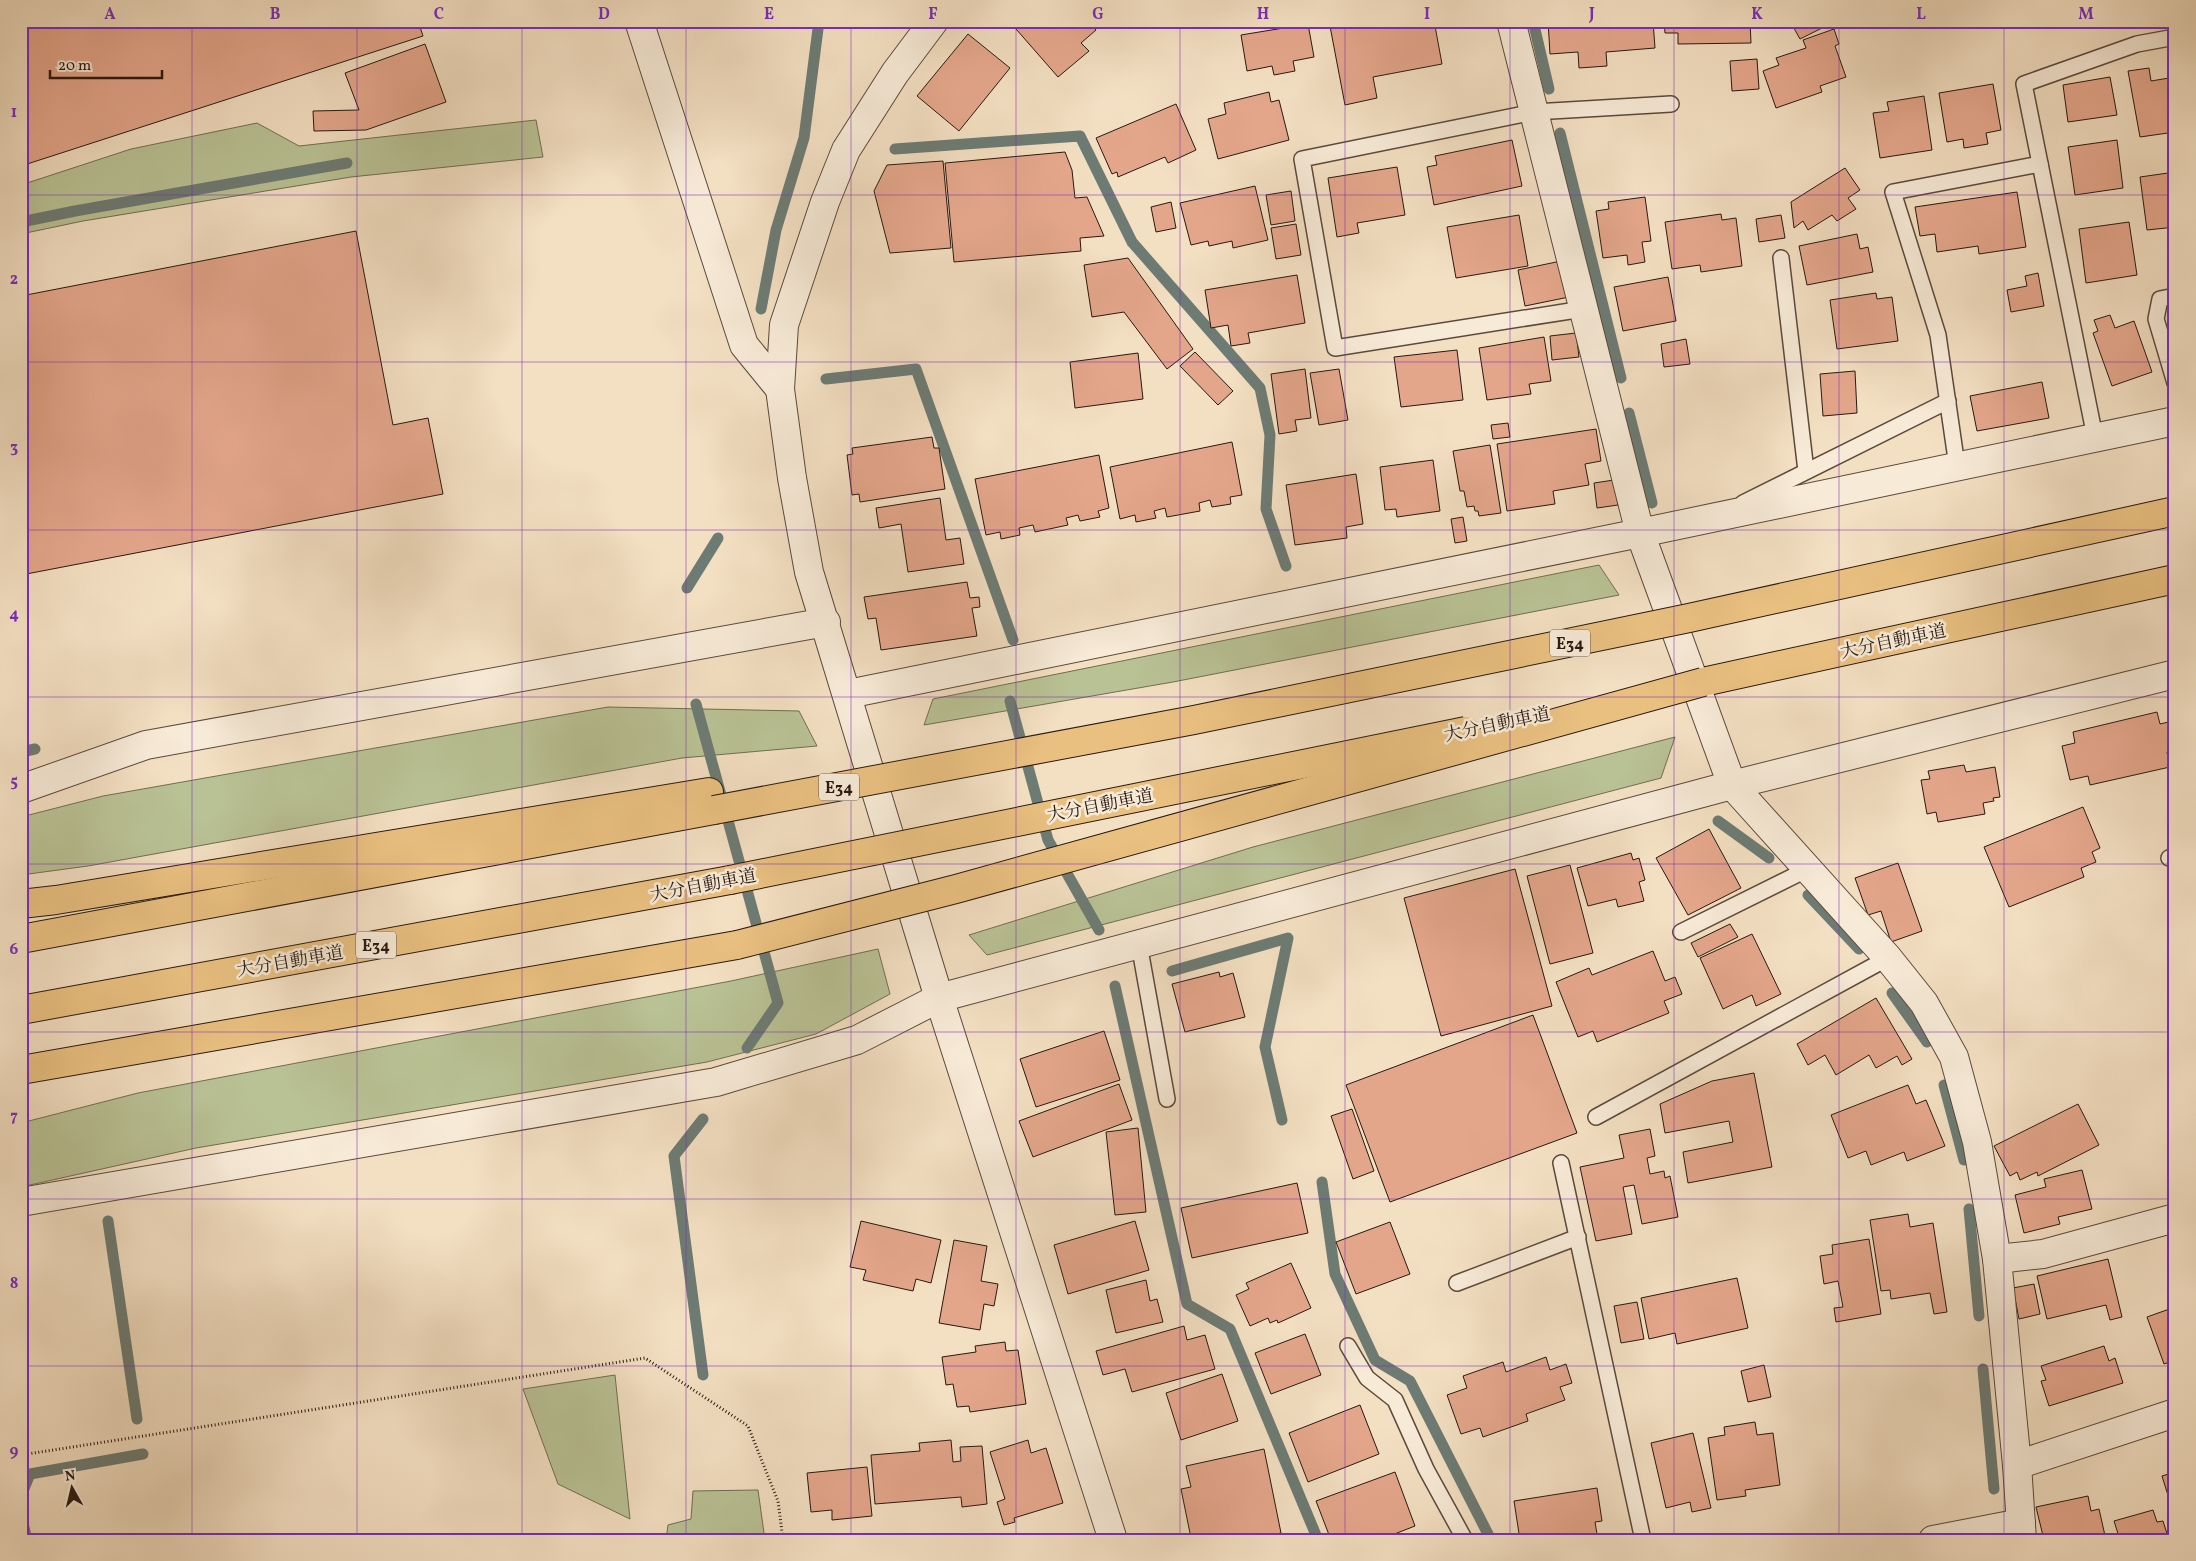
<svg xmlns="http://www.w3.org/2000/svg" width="2196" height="1561" viewBox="0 0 2196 1561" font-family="Vollkorn,'Noto Serif JP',serif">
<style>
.green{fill:#b9c295;stroke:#706e52}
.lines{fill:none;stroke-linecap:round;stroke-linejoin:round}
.stream{stroke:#6d7b74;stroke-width:11}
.building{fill:#e4a68b;stroke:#281910}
.service-casing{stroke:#5b4a3c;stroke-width:18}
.minor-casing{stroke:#5b4a3c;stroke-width:30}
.tertiary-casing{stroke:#5b4a3c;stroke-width:30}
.motorway-casing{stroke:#281910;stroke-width:30}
.path{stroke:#281910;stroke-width:3;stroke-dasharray:1 2.5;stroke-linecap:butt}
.service{stroke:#f7ead7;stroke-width:15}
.minor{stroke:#f7ead7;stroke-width:28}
.tertiary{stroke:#f7ead7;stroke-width:28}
.motorway{stroke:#eac081;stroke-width:28}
.motorway-bridge-casing{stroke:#281910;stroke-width:30;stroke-linecap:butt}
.motorway-bridge{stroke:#eac081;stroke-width:28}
.grid{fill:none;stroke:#7b2cbf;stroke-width:1;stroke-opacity:0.55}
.labels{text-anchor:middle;stroke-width:5;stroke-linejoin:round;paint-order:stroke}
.shield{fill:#f7ead7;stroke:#66584c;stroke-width:1}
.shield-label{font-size:16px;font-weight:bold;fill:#281910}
.street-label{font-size:18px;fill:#281910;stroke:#f7ead7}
.neatline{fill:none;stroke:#7b2cbf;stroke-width:2}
.grid-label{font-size:16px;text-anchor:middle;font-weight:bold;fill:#7b2cbf}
</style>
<rect width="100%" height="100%" fill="#f3dfc2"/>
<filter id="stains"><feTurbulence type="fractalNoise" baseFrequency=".004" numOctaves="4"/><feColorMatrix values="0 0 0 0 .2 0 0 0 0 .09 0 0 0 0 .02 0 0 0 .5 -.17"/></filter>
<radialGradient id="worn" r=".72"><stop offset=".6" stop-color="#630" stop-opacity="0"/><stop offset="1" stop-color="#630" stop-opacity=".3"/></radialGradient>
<g class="green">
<path d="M536 120 543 157 351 177 83 221 21 234V185L131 149 257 123 299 146Z"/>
<path d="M1599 565 1619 595 1173 682 924 725 933 699Z"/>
<path d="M608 707 799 711 817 746 682 758 88 866 21 875V817L103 796Z"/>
<path d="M1675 737 1661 778 987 955 969 935 1253 847Z"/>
<path d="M878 949 890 994 816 1034 707 1062 196 1148 21 1187V1123L138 1093 731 981Z"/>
<path d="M615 1375 630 1519 558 1484 523 1389Z"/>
<path d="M758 1490 765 1540H666L668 1525 691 1519 693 1491Z"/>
</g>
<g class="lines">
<g class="stream">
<path d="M1533 21 1549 89"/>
<path d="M1560 133 1621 378"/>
<path d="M895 149 1080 136 1132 242 1260 388 1270 435 1266 509 1286 566"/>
<path d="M21 222 75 211 347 163"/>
<path d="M761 309 776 230 804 138 819 21"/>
<path d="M826 379 916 369 1013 640"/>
<path d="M1629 413 1652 503"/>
<path d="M687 588 718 538"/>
<path d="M1010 701 1048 840 1099 930"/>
<path d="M696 704 778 1003 747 1048"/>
<path d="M21 752 35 749"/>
<path d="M1718 821 1769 858"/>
<path d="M1808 895 1859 949"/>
<path d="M1172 971 1288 938 1265 1047 1282 1120"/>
<path d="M1115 986 1187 1304 1230 1329 1318 1540"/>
<path d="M1892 993 1927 1042"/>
<path d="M1944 1085 1964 1160"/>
<path d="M703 1119 674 1156 703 1375"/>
<path d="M1322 1182 1335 1274 1375 1360 1410 1381 1491 1540"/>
<path d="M1969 1209 1979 1316"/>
<path d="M108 1221 137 1419"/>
<path d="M1983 1369 1994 1489"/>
<path d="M21 1496 30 1474 143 1454"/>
<path d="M21 1515 27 1540"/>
</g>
</g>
<g class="building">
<path d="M21 21H418L423 36 21 166Z"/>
<path d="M1009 21H1089L1096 30 1081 43 1089 51 1058 77Z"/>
<path d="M1329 21H1464L1435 26 1442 64 1373 77 1377 98 1345 105Z"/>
<path d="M1548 21H1653L1655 48 1606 52 1607 66 1579 68 1578 52 1550 54Z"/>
<path d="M1664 21H1750L1751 43 1678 44V33H1665Z"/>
<path d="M1790 21H1824L1826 26 1800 39Z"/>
<path d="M1308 24 1314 57 1293 61 1295 71 1274 75 1272 66 1247 71 1241 35Z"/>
<path d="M1834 29 1839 44 1835 46 1846 77 1820 86 1822 92 1776 108 1763 71 1779 65 1776 58 1806 48 1803 40Z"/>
<path d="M968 34 1010 68 959 131 917 96Z"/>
<path d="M425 44 446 102 366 130 314 131 313 111 359 110 345 73Z"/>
<path d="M1757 59 1759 89 1732 91 1730 61Z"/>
<path d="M2149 68 2151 81 2175 77V132L2140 137 2128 71Z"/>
<path d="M2110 77 2117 115 2068 122 2063 85Z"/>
<path d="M1993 84 2001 130 1986 133 1988 144 1964 148 1963 139 1947 142 1939 93Z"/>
<path d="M1269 92 1271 102 1279 100 1289 140 1218 159 1208 119 1226 114 1224 103Z"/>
<path d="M1924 96 1932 150 1880 158 1873 113 1889 111 1887 102Z"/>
<path d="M1176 104 1196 150 1168 163 1165 157 1118 177 1117 172 1112 174 1096 138Z"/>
<path d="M1512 140 1522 186 1434 205 1427 167 1437 165 1435 156Z"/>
<path d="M2117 140 2123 188 2075 195 2068 147Z"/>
<path d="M1065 152 1072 170 1075 198 1087 197 1104 236 1080 238 1081 251 954 262 945 163Z"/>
<path d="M943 161 951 248 890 253 874 191 887 165Z"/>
<path d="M1397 167 1405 215 1357 223 1359 233 1337 237 1328 178Z"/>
<path d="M1845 168 1860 190 1848 198 1856 209 1837 221 1832 215 1808 230 1803 221 1794 228 1791 202Z"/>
<path d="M2175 172V227L2147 230 2140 177Z"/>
<path d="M1255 186 1268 240 1233 248 1232 241 1209 246 1208 241 1191 245 1180 203Z"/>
<path d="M1291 191 1295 221 1271 225 1266 195Z"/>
<path d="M2017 192 2026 247 1979 254 1978 246 1937 252 1935 234 1920 236 1915 207Z"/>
<path d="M1645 197 1651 241 1642 242 1645 262 1628 265 1627 255 1603 258 1596 211 1609 209 1608 202Z"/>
<path d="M1171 202 1176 228 1156 232 1151 207Z"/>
<path d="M1721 214 1722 220 1736 218 1742 266 1701 272 1700 265 1672 269 1665 222Z"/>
<path d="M1519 215 1528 266 1456 278 1447 227Z"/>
<path d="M1781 215 1785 238 1759 242 1756 219Z"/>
<path d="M2129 222 2137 275 2086 283 2079 229Z"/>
<path d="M1296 224 1301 255 1276 259 1271 228Z"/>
<path d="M356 231 393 425 428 418 443 494 21 575V296Z"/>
<path d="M1857 234 1860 249 1868 247 1873 272 1807 285 1799 246Z"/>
<path d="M1128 258 1193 349 1167 369 1124 312 1092 317 1084 265Z"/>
<path d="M1561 261 1569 297 1525 306 1518 270Z"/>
<path d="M2038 273 2044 306 2011 312 2007 290 2027 286 2025 276Z"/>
<path d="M1297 275 1305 323 1248 333 1250 343 1231 346 1228 325 1211 328 1205 290Z"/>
<path d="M1668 277 1676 321 1623 331 1614 287Z"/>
<path d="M1876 293 1877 299 1892 297 1898 341 1837 349 1830 300Z"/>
<path d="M2110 315 2115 328 2134 321 2152 372 2112 386 2093 333 2098 331 2094 320Z"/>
<path d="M1576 333 1579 357 1552 360 1550 336Z"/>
<path d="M1544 337 1551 381 1529 384 1531 394 1487 400 1479 348Z"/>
<path d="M1686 339 1690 364 1664 367 1661 344Z"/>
<path d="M1457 350 1463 400 1401 407 1394 357Z"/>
<path d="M1195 352 1233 391 1218 405 1180 366Z"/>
<path d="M1138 353 1143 399 1075 408 1070 362Z"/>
<path d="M1305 369 1311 418 1295 420 1297 431 1279 434 1271 374Z"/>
<path d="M1339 369 1348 420 1319 425 1310 373Z"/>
<path d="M1855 371 1857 413 1823 416 1820 374Z"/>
<path d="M2042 382 2049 418 1977 431 1970 396Z"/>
<path d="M1508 423 1510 437 1493 439 1491 425Z"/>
<path d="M1596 429 1601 461 1585 464 1589 485 1553 491 1555 504 1507 511 1497 444Z"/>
<path d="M932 437 934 448H939L945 489 860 502 859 494 852 495 847 455 853 454 852 448Z"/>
<path d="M1232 442 1242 495 1230 497 1231 504 1212 507 1210 500 1199 503 1200 511 1167 517 1165 508 1154 511 1156 518 1136 522 1135 515 1120 519 1110 467Z"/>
<path d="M1490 445 1501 513 1479 516 1478 511H1475L1474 506 1467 507 1464 491H1460L1453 451Z"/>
<path d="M1099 455 1109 508 1098 511 1100 517 1080 521 1078 515 1066 518 1068 525 1035 532 1033 525 1019 528 1020 535 1001 539 1000 532 986 535 975 479Z"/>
<path d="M1433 460 1440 511 1397 517 1396 509 1385 510 1380 467Z"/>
<path d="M1356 474 1363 524 1346 527 1347 538 1295 545 1286 485Z"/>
<path d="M1614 480 1618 505 1597 508 1594 483Z"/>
<path d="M940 498 946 540 960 538 964 564 908 572 901 524 879 528 876 508Z"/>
<path d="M1463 517 1467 541 1455 543 1451 519Z"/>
<path d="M967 582 970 598 979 597 980 607 972 608 977 636 881 650 876 618 868 619 864 597Z"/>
<path d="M2157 712 2160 724 2173 721 2175 727V751L2167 752 2170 767 2090 785 2088 776 2070 780 2062 746 2075 743 2073 732Z"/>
<path d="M1964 765 1966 772 1995 767 2000 797 1993 798 1994 801 1983 803 1985 814 1938 822 1936 812 1927 814 1921 780 1930 779 1928 771Z"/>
<path d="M2083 807 2100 848 2092 852 2096 862 2081 868 2084 877 2009 907 1984 847Z"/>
<path d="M1709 829 1741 888 1688 915 1656 858Z"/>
<path d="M1631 853 1633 860 1639 858 1645 880 1639 882 1644 901 1618 907 1616 899 1588 906 1577 868Z"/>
<path d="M1898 863 1922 931 1891 942 1881 911 1868 915 1855 878Z"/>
<path d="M1570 865 1593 953 1550 964 1527 876Z"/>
<path d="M1515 869 1552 1006 1441 1036 1404 898Z"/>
<path d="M1730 924 1738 937 1698 957 1691 943Z"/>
<path d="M1752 934 1781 994 1756 1006 1752 995 1723 1009 1700 958Z"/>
<path d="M1653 951 1665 981 1675 977 1682 994 1664 1001 1669 1013 1597 1042 1593 1031 1578 1037 1556 982 1589 968 1592 975Z"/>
<path d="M1219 972 1220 977 1233 973 1245 1017 1185 1032 1172 984Z"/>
<path d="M1876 998 1912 1059 1902 1065 1897 1056 1876 1068 1869 1055 1836 1075 1825 1055 1808 1065 1797 1044Z"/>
<path d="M1533 1015 1577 1133 1390 1202 1346 1085Z"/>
<path d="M1104 1031 1120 1080 1036 1107 1020 1059Z"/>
<path d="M1754 1073 1772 1167 1688 1183 1683 1152 1733 1142 1729 1121 1665 1133 1660 1104 1712 1081Z"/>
<path d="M1119 1084 1132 1120 1033 1157 1019 1121Z"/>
<path d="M1908 1085 1916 1104 1926 1100 1945 1146 1907 1161 1904 1152 1871 1165 1866 1151 1848 1158 1831 1115Z"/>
<path d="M2078 1104 2099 1145 2038 1176 2037 1172 2020 1180 2017 1172 2010 1176 1994 1146Z"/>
<path d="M1352 1109 1374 1171 1353 1179 1331 1116Z"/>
<path d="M1138 1128 1146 1212 1115 1215 1106 1132Z"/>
<path d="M1650 1129 1655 1156 1647 1158 1650 1174 1664 1171 1665 1178 1670 1176 1678 1217 1642 1224 1634 1185 1623 1187 1632 1234 1596 1241 1580 1167 1624 1158 1619 1135Z"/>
<path d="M2082 1170 2092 1209 2058 1217 2060 1224 2024 1233 2015 1195 2046 1187 2044 1179Z"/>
<path d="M1297 1183 1308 1233 1192 1258 1181 1208Z"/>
<path d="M1908 1214 1910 1227 1933 1223 1947 1312 1934 1314 1930 1293 1891 1299 1890 1290 1881 1291 1870 1220Z"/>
<path d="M861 1221 941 1240 931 1283 916 1279 913 1291 863 1280 866 1270 850 1267Z"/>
<path d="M1135 1221 1149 1270 1068 1294 1054 1245Z"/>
<path d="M1390 1222 1410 1274 1356 1294 1336 1242Z"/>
<path d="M1869 1239 1881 1314 1836 1322 1834 1308 1843 1307 1838 1281 1824 1284 1820 1256 1833 1254 1832 1245Z"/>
<path d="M954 1240 987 1246 981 1281 998 1284 994 1306 984 1304 980 1330 939 1323Z"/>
<path d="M2108 1259 2122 1317 2110 1320 2106 1305 2047 1319 2037 1276Z"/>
<path d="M1291 1263 1311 1308 1278 1323 1277 1320 1270 1323 1268 1318 1250 1326 1236 1295 1249 1289 1246 1283Z"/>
<path d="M1737 1278 1748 1328 1677 1344 1675 1333 1649 1339 1641 1298Z"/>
<path d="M1146 1280 1150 1301 1157 1299 1163 1322 1116 1333 1106 1290Z"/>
<path d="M2034 1284 2040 1314 2019 1319 2013 1288Z"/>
<path d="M1637 1302 1644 1339 1621 1343 1614 1306Z"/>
<path d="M2175 1307V1360L2164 1364 2147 1317Z"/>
<path d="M1184 1326 1187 1340 1205 1335 1215 1369 1132 1392 1125 1369 1103 1375 1096 1351Z"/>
<path d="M1305 1334 1321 1375 1271 1394 1255 1353Z"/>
<path d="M1005 1342 1006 1351 1018 1350 1026 1404 970 1412 969 1406 957 1407 953 1384 946 1385 942 1357 976 1352 975 1346Z"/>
<path d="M2104 1346 2109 1361 2115 1358 2123 1383 2049 1406 2041 1381 2046 1380 2041 1366Z"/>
<path d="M1546 1357 1550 1370 1566 1364 1572 1383 1560 1387 1565 1400 1526 1414 1528 1421 1483 1437 1480 1428 1461 1434 1447 1395 1467 1388 1463 1376 1503 1362 1506 1372Z"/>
<path d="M1764 1365 1771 1397 1748 1402 1741 1371Z"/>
<path d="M1222 1374 1238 1421 1181 1440 1166 1393Z"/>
<path d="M1360 1405 1379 1454 1308 1482 1289 1433Z"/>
<path d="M1755 1422 1757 1435 1773 1433 1780 1485 1745 1490 1746 1496 1717 1500 1708 1438 1725 1435 1724 1427Z"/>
<path d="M1693 1433 1711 1508 1692 1512 1690 1502 1666 1508 1651 1443Z"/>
<path d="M951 1440 953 1462 961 1461 960 1447 982 1446 987 1504 962 1507 961 1497 875 1504 871 1455 920 1451 919 1443Z"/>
<path d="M1028 1440 1031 1453 1046 1448 1063 1503 1014 1518 1015 1522 1004 1525 997 1502 1005 1499 990 1452Z"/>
<path d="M1264 1449 1281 1533 1247 1540H1209L1208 1535 1191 1538 1181 1489 1191 1487 1186 1466Z"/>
<path d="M867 1467 872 1516 832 1520V1510L811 1512 807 1473Z"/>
<path d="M1395 1472 1415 1526 1379 1540H1331L1316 1501Z"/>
<path d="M2175 1472V1518L2162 1476Z"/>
<path d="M1597 1488 1602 1521 1595 1522 1598 1540H1520L1514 1501Z"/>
<path d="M2088 1496 2091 1511 2099 1509 2106 1540H2044L2036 1507Z"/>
<path d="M2153 1510 2157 1522 2163 1521 2169 1540H2120L2114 1521Z"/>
</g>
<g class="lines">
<defs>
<g id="service">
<path d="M1781 258 1806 471"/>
<path d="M2175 296 2160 299 2156 319 2175 383"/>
<path d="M1583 309 1335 348 1302 159 1534 112 1671 104"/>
<path d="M2095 437 2024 84 2137 44 2175 37"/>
<path d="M1957 466 1938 335 1893 192 2040 164"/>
<path d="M1743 503 1948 401"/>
<path d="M2169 858 2175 855"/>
<path d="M1681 932 1808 869"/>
<path d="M1139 944 1167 1099"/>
<path d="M1596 1117 1888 958"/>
<path d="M1561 1163 1643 1540"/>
<path d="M1457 1283 1578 1237"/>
<path d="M1348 1346 1367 1378 1395 1400 1426 1469 1465 1540"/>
</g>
<g id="minor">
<path d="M639 21 744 345 780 389"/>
<path d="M1511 21 1640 533 1732 785 1888 958 1924 1003 1954 1057 1977 1142 1997 1259 2017 1465 2022 1540"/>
<path d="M848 694 1640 533 2175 421"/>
<path d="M21 789 146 745 826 622"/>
<path d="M21 1202 716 1082 857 1040 939 998 1732 785 2175 674"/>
<path d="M1997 1259 2043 1254 2175 1218"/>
<path d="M2017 1465 2175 1413"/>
<path d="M1933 1540 2021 1523"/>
</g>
<path id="tertiary" d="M934 21 895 73 846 150 825 202 784 325 780 389 792 478 809 572 939 998 1113 1540"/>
<g id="motorway">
<path d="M1703 682 2175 579"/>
<path d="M21 904 56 900 709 792"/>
<path d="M21 939 714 810"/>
<path d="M21 1010 730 880"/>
<path d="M21 1070 737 945"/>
</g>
</defs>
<use href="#service" class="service-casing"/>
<use href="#minor" class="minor-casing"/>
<use href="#tertiary" class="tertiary-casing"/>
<use href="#motorway" class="motorway-casing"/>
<path class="path" d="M21 1455 645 1358 748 1426 778 1501 783 1540"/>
<use href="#service" class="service"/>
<use href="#minor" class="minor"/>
<use href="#tertiary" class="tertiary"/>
<use href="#motorway" class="motorway"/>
<defs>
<g id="motorway-bridge">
<path d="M714 810 1194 720 1689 618 2175 511"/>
<path d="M730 880 1466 731"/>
<path d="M737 945 956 889 1703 682"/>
</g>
</defs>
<use href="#motorway-bridge" class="motorway-bridge-casing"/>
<use href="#motorway-bridge" class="motorway-bridge"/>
</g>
<path class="grid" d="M192 21V1540M357 21V1540M522 21V1540M686 21V1540M851 21V1540M1016 21V1540M1180 21V1540M1345 21V1540M1510 21V1540M1674 21V1540M1839 21V1540M2004 21V1540M21 195H2175M21 362H2175M21 530H2175M21 697H2175M21 864H2175M21 1032H2175M21 1199H2175M21 1366H2175"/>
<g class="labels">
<g class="shield">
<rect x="1550" y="629.5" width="40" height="27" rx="4"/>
<rect x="819" y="773.5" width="40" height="27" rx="4"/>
<rect x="356" y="931.5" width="40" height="27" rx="4"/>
</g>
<g class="shield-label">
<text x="1570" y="649">E34</text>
<text x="839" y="793">E34</text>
<text x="376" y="951">E34</text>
</g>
<g class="street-label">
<text transform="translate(1893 641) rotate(-12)" y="6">大分自動車道</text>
<text transform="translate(1497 724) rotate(-12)" y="6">大分自動車道</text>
<text transform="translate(1100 805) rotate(-11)" y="6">大分自動車道</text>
<text transform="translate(703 885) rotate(-11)" y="6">大分自動車道</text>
<text transform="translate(290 961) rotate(-10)" y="6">大分自動車道</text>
</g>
</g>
<rect width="2196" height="1561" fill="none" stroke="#f3dfc2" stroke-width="55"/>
<g transform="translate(72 1488) rotate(352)" stroke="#f7ead7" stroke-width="4" paint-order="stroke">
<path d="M0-4L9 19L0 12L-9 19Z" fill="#281910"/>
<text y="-8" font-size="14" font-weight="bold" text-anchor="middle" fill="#281910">N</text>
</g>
<path d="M50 70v8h112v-8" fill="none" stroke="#281910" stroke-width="2.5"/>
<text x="58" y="70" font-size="15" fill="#281910" stroke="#f7ead7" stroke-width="4" paint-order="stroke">20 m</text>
<rect x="28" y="28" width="2140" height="1506" class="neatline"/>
<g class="grid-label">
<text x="110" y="19">A</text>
<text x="275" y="19">B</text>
<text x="439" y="19">C</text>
<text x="604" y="19">D</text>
<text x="769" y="19">E</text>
<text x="933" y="19">F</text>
<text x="1098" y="19">G</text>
<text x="1263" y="19">H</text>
<text x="1427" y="19">I</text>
<text x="1592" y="19">J</text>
<text x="1757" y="19">K</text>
<text x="1921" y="19">L</text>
<text x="2086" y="19">M</text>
<text x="14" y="117">1</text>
<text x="14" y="284">2</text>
<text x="14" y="452">3</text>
<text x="14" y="619">4</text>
<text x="14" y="786">5</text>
<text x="14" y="954">6</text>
<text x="14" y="1121">7</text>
<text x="14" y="1288">8</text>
<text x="14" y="1456">9</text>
</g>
<rect width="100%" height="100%" filter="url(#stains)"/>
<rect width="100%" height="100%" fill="url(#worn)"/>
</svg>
